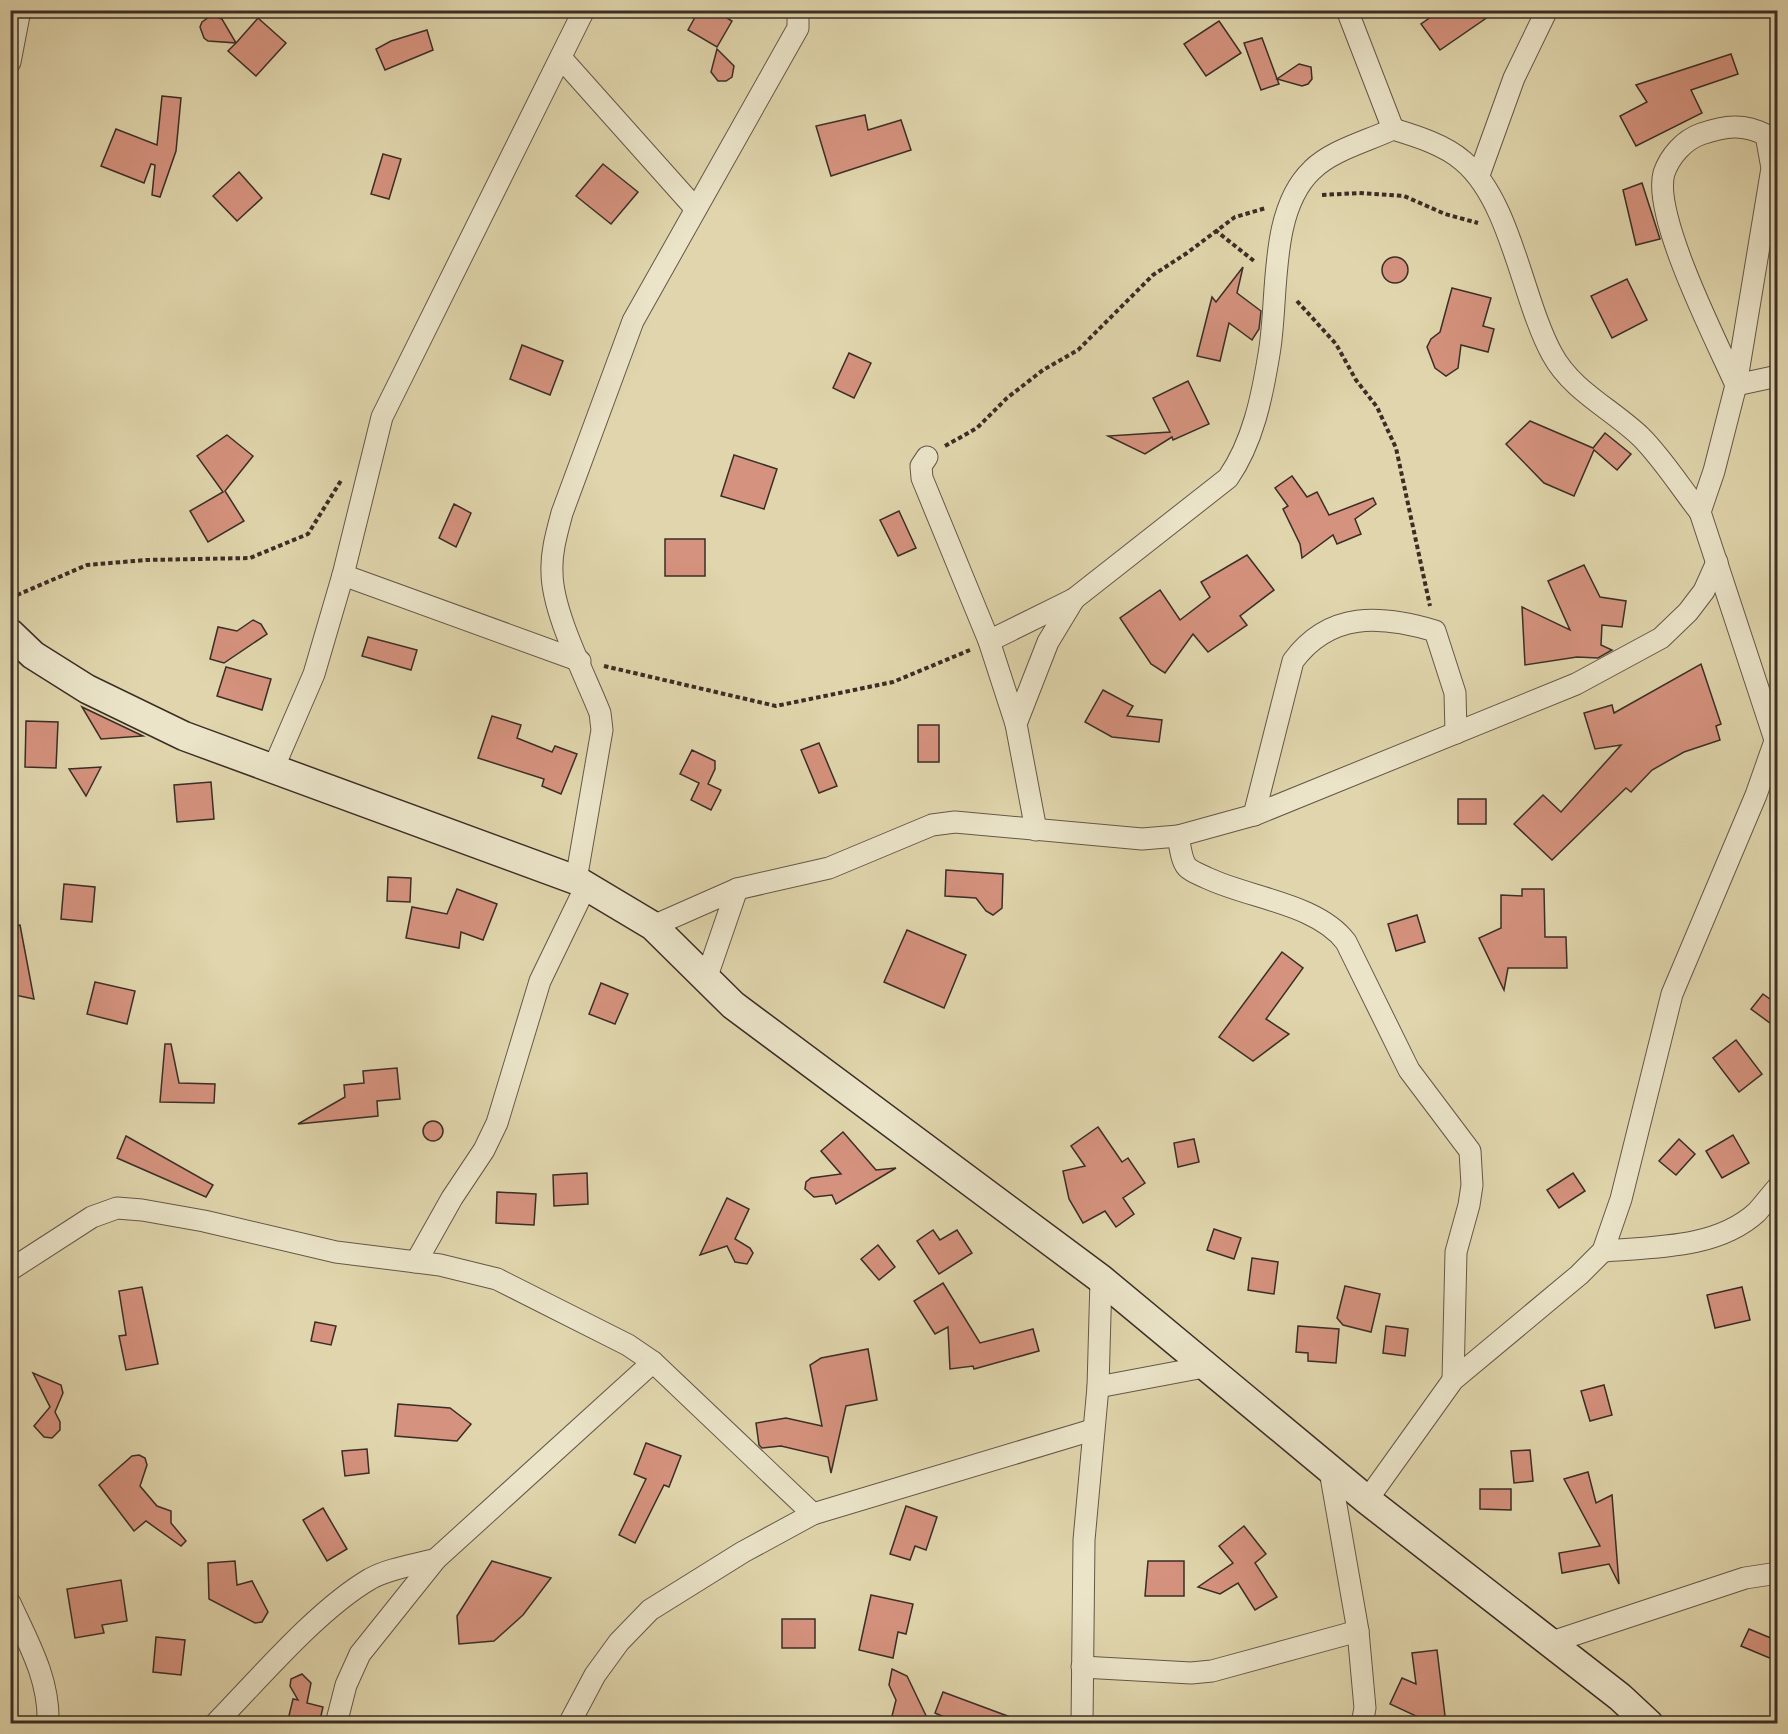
<svg xmlns="http://www.w3.org/2000/svg" width="1788" height="1734" viewBox="0 0 1788 1734" font-family="'IM FELL English',serif">
<style>
.building{fill:#d5927e;stroke:#3b2e26;stroke-width:1.5}
.lines{fill:none;stroke-linecap:round;stroke-linejoin:round}
.street-casing{stroke:#645848;stroke-width:23}
.secondary-casing{stroke:#3b2e26;stroke-width:31}
.path{stroke:#3b2e26;stroke-width:4;stroke-dasharray:4.5 3;stroke-linecap:butt}
.street{stroke:#ebe4c9;stroke-width:21}
.secondary{stroke:#ebe4c9;stroke-width:28}
</style>
<rect width="100%" height="100%" fill="#e0d5ac"/>
<filter id="stains"><feTurbulence type="fractalNoise" baseFrequency=".00333" numOctaves="4"/><feColorMatrix values="0 0 0 0 .2 0 0 0 0 .09 0 0 0 0 .02 0 0 0 .5 -.17"/></filter>
<radialGradient id="worn" r=".72"><stop offset=".6" stop-color="#630" stop-opacity="0"/><stop offset="1" stop-color="#630" stop-opacity=".3"/></radialGradient>
<g class="building">
<path d="M699 10H714L732 21 717 47 688 30Z"/>
<path d="M1441 10H1498L1440 50 1421 24Z"/>
<path d="M212 15 222 19 236 43 258 18 286 43 256 76 228 51 236 43 208 41 204 38 200 27 202 22Z"/>
<path d="M1219 21 1241 53 1206 76 1184 44Z"/>
<path d="M427 30 433 50 385 70 376 49 391 41Z"/>
<path d="M1262 38 1279 84 1261 90 1244 43Z"/>
<path d="M717 49 734 66 732 77 726 81H718L711 72Z"/>
<path d="M1731 54 1738 74 1691 90 1702 113 1636 146 1620 116 1647 102 1636 85Z"/>
<path d="M1299 64 1311 67 1312 79 1308 84 1302 86 1277 79Z"/>
<path d="M162 96 181 98 176 151 160 197 152 195 155 165 151 164 144 183 101 166 116 129 157 145Z"/>
<path d="M865 115 868 130 901 120 911 150 831 176 816 126Z"/>
<path d="M383 154 401 159 389 199 371 194Z"/>
<path d="M603 164 638 192 611 224 576 196Z"/>
<path d="M239 172 262 198 237 221 213 196Z"/>
<path d="M1642 183 1660 239 1636 245 1623 190Z"/>
<circle cx="1395" cy="270" r="13"/>
<path d="M1243 267 1237 293 1261 311 1259 329 1252 340 1229 323 1220 361 1197 356 1212 297 1216 302Z"/>
<path d="M1627 279 1647 320 1612 338 1591 296Z"/>
<path d="M1452 288 1491 298 1483 326 1494 329 1488 352 1461 345 1458 368 1446 376 1435 368 1427 347 1431 339 1440 332Z"/>
<path d="M522 345 563 361 550 395 510 379Z"/>
<path d="M849 353 871 363 854 398 833 388Z"/>
<path d="M1188 381 1209 424 1173 440 1172 437 1145 454 1108 436 1170 432 1153 398Z"/>
<path d="M1530 421 1593 448 1605 433 1631 454 1617 470 1594 450 1574 496 1544 483 1506 444Z"/>
<path d="M227 435 253 456 225 491 244 521 208 542 190 511 223 492 197 456Z"/>
<path d="M734 455 777 469 764 509 721 496Z"/>
<path d="M1292 476 1307 497 1317 492 1329 515 1373 498 1376 504 1355 519 1361 534 1337 544 1333 535 1302 558 1300 544 1283 509 1288 506 1275 488Z"/>
<path d="M454 504 471 513 456 547 439 538Z"/>
<path d="M899 511 916 548 898 556 880 520Z"/>
<rect x="665" y="539" width="40" height="37"/>
<path d="M1247 555 1274 590 1240 616 1247 625 1208 652 1193 634 1165 673 1151 664 1120 618 1160 590 1180 620 1210 597 1201 582Z"/>
<path d="M1584 565 1600 597 1626 601 1622 627 1602 625 1601 645 1612 650 1598 658 1577 657 1525 665 1522 607 1570 630 1548 581Z"/>
<path d="M253 620 261 624 267 634 224 663 210 659 218 627 237 631Z"/>
<path d="M368 637 417 650 411 670 362 656Z"/>
<path d="M1701 664 1721 724 1716 726 1720 740 1684 752 1652 770 1631 792 1626 788 1552 860 1514 824 1543 795 1561 812 1621 745 1595 749 1584 713 1612 705 1614 713Z"/>
<path d="M226 667 271 679 262 710 217 696Z"/>
<path d="M1103 690 1133 706 1127 716 1162 720 1159 742 1112 737 1085 722Z"/>
<path d="M82 707 143 736 101 739Z"/>
<path d="M492 716 521 725 517 738 552 752 555 746 577 754 561 794 542 786 544 779 478 758Z"/>
<path d="M26 721 58 722 56 768 25 767Z"/>
<rect x="918" y="725" width="21" height="37"/>
<path d="M819 743 837 786 819 793 801 750Z"/>
<path d="M692 750 715 761V769L708 784 721 790 711 810 691 800 699 783 680 774Z"/>
<path d="M101 767 86 796 69 769Z"/>
<path d="M211 782 214 819 177 822 174 785Z"/>
<rect x="1458" y="799" width="28" height="25"/>
<path d="M946 870 1003 874 1002 908 993 915 986 911 976 898 945 896Z"/>
<path d="M388 877 411 878 410 902 387 901Z"/>
<path d="M64 884 95 887 92 922 61 919Z"/>
<path d="M457 889 497 904 483 940 461 932 459 948 406 938 412 907 447 914Z"/>
<path d="M1522 889H1544L1545 937H1566L1567 968H1508L1504 990 1479 938 1501 928V895L1522 896Z"/>
<path d="M1417 915 1425 942 1396 951 1388 924Z"/>
<path d="M20 925 34 999 10 994V926Z"/>
<path d="M907 930 966 955 944 1008 884 982Z"/>
<path d="M1282 952 1303 968 1266 1019 1289 1034 1253 1061 1219 1037Z"/>
<path d="M95 982 135 991 127 1024 87 1014Z"/>
<path d="M601 983 628 994 615 1024 589 1014Z"/>
<path d="M1763 994 1778 1005V1029L1751 1009Z"/>
<path d="M1736 1040 1762 1074 1739 1092 1713 1058Z"/>
<path d="M165 1044H171L179 1083 215 1084 214 1103 160 1102Z"/>
<path d="M397 1068 400 1099 377 1101 378 1116 298 1124 345 1097 344 1085 364 1083 363 1071Z"/>
<circle cx="433" cy="1131" r="10"/>
<path d="M1098 1127 1122 1162 1128 1158 1145 1183 1123 1198 1134 1214 1116 1227 1105 1211 1083 1223 1069 1199 1063 1171 1085 1166 1071 1146Z"/>
<path d="M843 1132 876 1170 896 1168 836 1204 832 1195 814 1197 805 1189 806 1182 811 1178 841 1174 821 1151Z"/>
<path d="M1733 1135 1749 1163 1722 1178 1706 1151Z"/>
<path d="M126 1136 213 1185 206 1197 117 1158Z"/>
<path d="M1194 1139 1199 1162 1178 1167 1174 1143Z"/>
<path d="M1679 1139 1695 1154 1676 1175 1659 1161Z"/>
<path d="M587 1173 588 1204 554 1206 553 1175Z"/>
<path d="M1573 1173 1585 1191 1559 1208 1547 1190Z"/>
<path d="M497 1192 536 1194 534 1225 496 1223Z"/>
<path d="M727 1198 749 1209 735 1239 750 1248 753 1253 747 1264 735 1262 727 1246 700 1255Z"/>
<path d="M1214 1229 1241 1238 1234 1259 1207 1250Z"/>
<path d="M933 1230 940 1240 957 1230 972 1253 939 1274 917 1241Z"/>
<path d="M878 1245 895 1267 879 1280 861 1259Z"/>
<path d="M1252 1258 1278 1262 1274 1294 1248 1290Z"/>
<path d="M943 1283 980 1343 1033 1329 1039 1351 974 1369 973 1366 950 1369 948 1327 935 1334 914 1301Z"/>
<path d="M1345 1286 1380 1294 1371 1332 1343 1325 1337 1318Z"/>
<path d="M142 1287 158 1364 126 1370 119 1336 126 1335 119 1291Z"/>
<path d="M1742 1287 1750 1320 1715 1328 1707 1295Z"/>
<path d="M315 1322 336 1326 331 1345 311 1341Z"/>
<path d="M1298 1326 1339 1329 1336 1363 1308 1361V1353L1296 1352Z"/>
<path d="M1386 1326 1408 1329 1405 1356 1383 1353Z"/>
<path d="M868 1349 877 1400 846 1406 831 1473 828 1457 781 1446 762 1448 759 1445 756 1423 786 1418 822 1426 810 1365 821 1358Z"/>
<path d="M33 1373 61 1385 63 1393 55 1412 60 1422V1430L52 1438 44 1437 34 1426 50 1407Z"/>
<path d="M1604 1385 1612 1415 1590 1421 1581 1391Z"/>
<path d="M398 1404 450 1408 471 1424 457 1441 395 1436Z"/>
<path d="M646 1443 681 1456 669 1487 664 1485 635 1543 619 1535 646 1479 634 1474Z"/>
<path d="M367 1449 369 1473 345 1476 342 1451Z"/>
<path d="M1530 1450 1533 1481 1514 1483 1511 1451Z"/>
<path d="M139 1455 145 1458 147 1465 140 1486 157 1506 171 1511V1523L186 1541 181 1546 146 1521 134 1531 99 1485 132 1456Z"/>
<path d="M1588 1472 1596 1503 1612 1495 1619 1584 1609 1564 1562 1573 1559 1553 1600 1546 1564 1479Z"/>
<path d="M1480 1489H1511V1510L1480 1509Z"/>
<path d="M906 1506 937 1517 926 1550 915 1546 910 1560 890 1554Z"/>
<path d="M323 1508 347 1549 327 1561 303 1520Z"/>
<path d="M1244 1526 1266 1554 1255 1563 1277 1597 1255 1610 1238 1583 1220 1594 1198 1587 1233 1563 1219 1546Z"/>
<path d="M235 1561 237 1585 252 1581 268 1612 262 1622 255 1623 209 1599 208 1563Z"/>
<path d="M492 1561 551 1578 523 1615 494 1641 459 1644 457 1616Z"/>
<path d="M1148 1561H1184V1596H1145Z"/>
<path d="M121 1580 127 1621 102 1625 104 1633 75 1638 67 1589Z"/>
<path d="M871 1595 913 1604 906 1634 898 1632 893 1658 859 1650Z"/>
<rect x="782" y="1619" width="33" height="29"/>
<path d="M1749 1629 1778 1641 1772 1659 1741 1646Z"/>
<path d="M156 1637 185 1640 181 1675 153 1672Z"/>
<path d="M1437 1650 1446 1724H1433L1390 1704 1402 1678 1416 1684 1412 1653Z"/>
<path d="M892 1669 907 1676 930 1724H890L896 1700 889 1685Z"/>
<path d="M302 1674 311 1683 307 1703 323 1707 319 1724H287L293 1699 298 1700 290 1686 291 1679Z"/>
<path d="M943 1692 1021 1721 1020 1724H960L935 1713Z"/>
</g>
<g class="lines">
<defs>
<g id="street">
<path d="M1347 10 1393 129"/>
<path d="M562 59 695 208"/>
<path d="M10 62 20 10"/>
<path d="M1479 175 1514 78 1547 10"/>
<path d="M1736 385C1717 342 1652 216 1664 173 1670 156 1684 140 1701 134 1725 126 1743 123 1766 135L1772 168 1736 385 1714 471 1700 512 1778 749"/>
<path d="M1736 385 1778 376"/>
<path d="M927 457 921 466 922 478 989 641 1016 724 1036 830"/>
<path d="M343 575 580 661"/>
<path d="M989 641 1074 599 1228 478C1253 442 1262 397 1269 354 1279 298 1268 212 1312 170 1332 150 1368 141 1393 129 1416 136 1445 145 1463 161 1511 201 1522 299 1552 354 1572 391 1612 409 1641 437 1663 459 1681 488 1700 512"/>
<path d="M1016 724 1048 642 1074 599"/>
<path d="M273 769 314 674 343 575 382 417 584 10"/>
<path d="M1254 815 1293 661C1330 611 1381 615 1435 631L1455 693 1456 733"/>
<path d="M1178 836C1180 845 1181 860 1187 867 1192 872 1201 875 1207 878 1249 898 1318 904 1346 942L1409 1070 1470 1151 1472 1185 1469 1205 1456 1252 1453 1380"/>
<path d="M653 926 737 889 829 868 932 825 955 822 1142 839 1178 836 1254 815 1576 684 1661 638 1688 612 1704 591 1717 562"/>
<path d="M706 979 737 889"/>
<path d="M1603 1251C1653 1247 1717 1249 1757 1212 1764 1204 1771 1195 1778 1187"/>
<path d="M416 1262 452 1198 484 1150 497 1123 540 981 585 888 576 880 602 730 600 713C585 675 552 612 552 572 551 552 557 532 562 513L633 321 798 28V10"/>
<path d="M10 1270 92 1217 117 1208 142 1210 204 1221 336 1252 440 1265 497 1279 628 1345 653 1362 813 1514"/>
<path d="M1098 1387 1204 1367"/>
<path d="M1329 1465 1358 1631 1365 1708 1362 1724"/>
<path d="M1367 1500 1453 1380 1579 1275 1603 1251 1621 1199 1672 994 1756 795 1775 741"/>
<path d="M10 1603C28 1642 50 1680 48 1724"/>
<path d="M1549 1643 1745 1578 1778 1573"/>
<path d="M1082 1667 1191 1673 1212 1671 1358 1631"/>
<path d="M215 1724C259 1679 317 1610 370 1579 390 1568 415 1565 436 1559L653 1362"/>
<path d="M336 1724 346 1685 360 1654 436 1559"/>
<path d="M569 1724 595 1675 619 1642 650 1610 743 1552 813 1514 1092 1430"/>
<path d="M1082 1724 1084 1540 1098 1387 1101 1279"/>
</g>
<path id="secondary" d="M10 633 33 655 87 689 184 736 576 880 653 926 733 1005 1101 1279 1367 1500 1620 1697 1649 1724"/>
</defs>
<use href="#street" class="street-casing"/>
<use href="#secondary" class="secondary-casing"/>
<g class="path">
<path d="M1322 195 1359 193 1404 196 1445 214 1478 223"/>
<path d="M1215 230 1254 261"/>
<path d="M1297 301 1336 344 1356 380 1377 407 1396 448 1430 606"/>
<path d="M945 446 977 428 1007 398 1043 370 1078 350 1153 275 1187 253 1235 217 1266 208"/>
<path d="M10 598 87 565 146 560 250 558 308 534 342 479"/>
<path d="M604 666 776 706 893 682 970 650"/>
</g>
<use href="#street" class="street"/>
<use href="#secondary" class="secondary"/>
</g>
<rect width="1788" height="1734" fill="none" stroke="#e0d5ac" stroke-width="36"/>
<rect x="12" y="12" width="1764" height="1710" fill="none" stroke="#3b2e26" stroke-width="3"/>
<rect x="18" y="18" width="1752" height="1698" fill="none" stroke="#3b2e26" stroke-width="1.5"/>
<rect width="100%" height="100%" filter="url(#stains)"/>
<rect width="100%" height="100%" fill="url(#worn)"/>
</svg>
